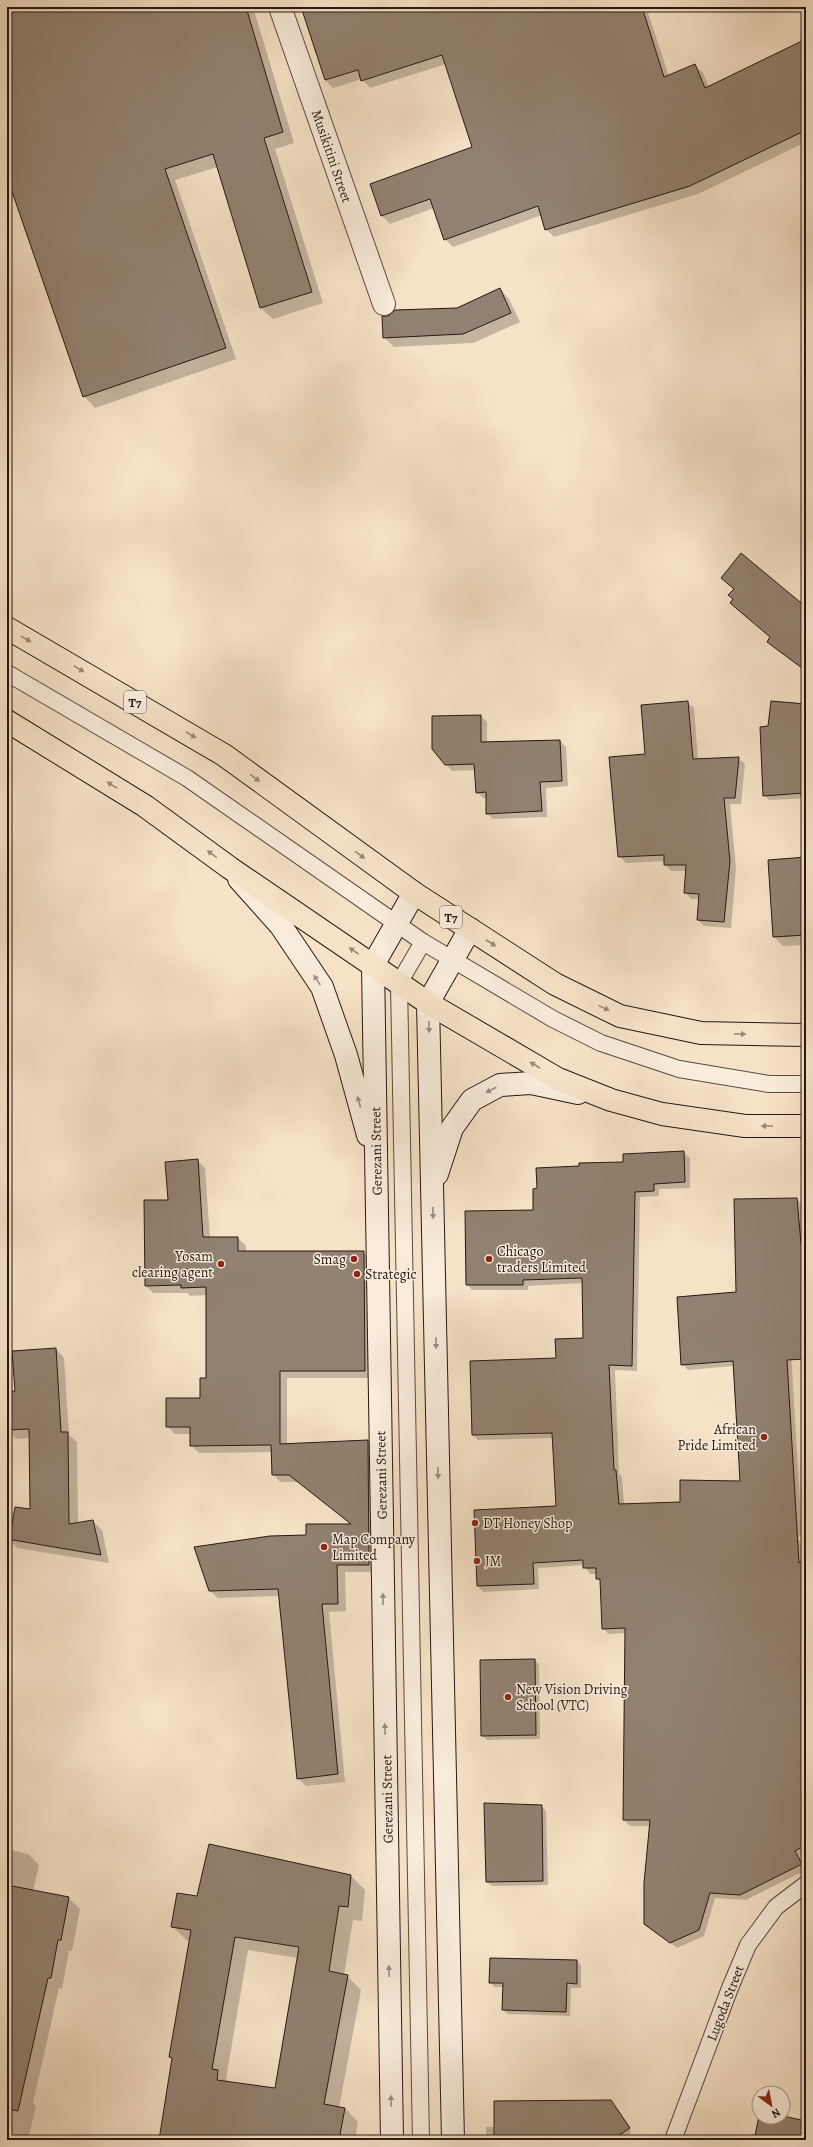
<svg xmlns="http://www.w3.org/2000/svg" width="813" height="2147" viewBox="0 0 813 2147" font-family="Alegreya,serif">
<style>
.shadow{fill:#0003;fill-rule:evenodd}
.building{fill:#928170;stroke:#261812;fill-rule:evenodd}
.lines{fill:none;stroke-linecap:round;stroke-linejoin:round}
.lane-casing{stroke:#5a4a3f;stroke-width:18}
.street-casing{stroke:#5a4a3f;stroke-width:24}
.secondary-casing{stroke:#261812;stroke-width:24}
.highway-casing{stroke:#261812;stroke-width:24}
.lane{stroke:#f9ecdb;stroke-width:16}
.street{stroke:#f9ecdb;stroke-width:22}
.secondary{stroke:#f9ecdb;stroke-width:22}
.highway{stroke:#f6e2c7;stroke-width:22}
.oneway{fill:#988776}
.oneway2{fill:#9a8d81}
.poi-dot{fill:#8f2418;stroke:#f9ecdb;stroke-width:1.5}
.labels{text-anchor:middle;stroke-width:3;stroke-linejoin:round;paint-order:stroke}
.shield{fill:#f9ecdb;stroke:#65584e;stroke-width:1}
.shield-label{font-size:13px;font-weight:bold;fill:#261812}
.street-label{font-size:14px;fill:#261812;stroke:#f9ecdb}
.poi-label{font-size:14px;fill:#261812;stroke:#f9ecdb;text-anchor:start}
</style>
<rect width="100%" height="100%" fill="#f6e2c7"/>
<filter id="stains"><feTurbulence type="fractalNoise" baseFrequency=".005" numOctaves="4"/><feColorMatrix values="0 0 0 0 .2 0 0 0 0 .09 0 0 0 0 .02 0 0 0 .5 -.17"/></filter>
<radialGradient id="worn" r=".72"><stop offset=".6" stop-color="#630" stop-opacity="0"/><stop offset="1" stop-color="#630" stop-opacity=".3"/></radialGradient>
<g class="shadow">
<path d="M7 7H253L294 143 275 149 323 303 273 319 261 308 218 167 175 180 236 359 95 408 84 396 7 174Z"/>
<path d="M302 7H646L669 76 695 65 703 73 709 87 806 40V142L698 194 554 237 546 229 542 215 453 247 445 239 434 208 390 224 382 216 372 185 474 148 446 64 370 88 362 79 333 88 325 80Z"/>
<path d="M500 289 509 299 520 322 473 343 394 347 384 337 458 309Z"/>
<path d="M806 592V671L773 646Z"/>
<path d="M687 702 694 708 698 760 738 758 745 764 741 804H730L736 868 731 928 704 926 698 920 699 899H691L685 892 687 871H671L665 864V861L626 863 619 856 646 754Z"/>
<path d="M806 705V798L769 800 764 795 769 727Z"/>
<path d="M481 716 487 722V742L560 741 566 747 568 786 546 788 547 817 493 819 487 813V798H483L477 792 476 770 452 771 446 764Z"/>
<path d="M806 858V945L783 946 774 937 769 861Z"/>
<path d="M684 1153 690 1158V1188L659 1189V1196L640 1197 637 1371 615 1370 619 1474 622 1477 624 1505 681 1503 741 1482 734 1366 688 1370 682 1364 737 1293 797 1199 802 1205 806 1245V1315L789 1317 802 1536 797 1537 806 1551V1853L800 1856 806 1870 746 1900 715 1898 704 1936 677 1948 645 1923 651 1826H630L624 1820 626 1633 608 1634 603 1628 601 1583 597 1579V1574H590L584 1565 538 1568 539 1589 483 1592 478 1586 475 1511 557 1507 553 1438 478 1440 473 1435 557 1359 584 1339 583 1283 528 1286V1290H472L467 1284 534 1211 624 1163Z"/>
<path d="M197 1160 205 1168 210 1238H238L246 1246V1252H363L371 1260 372 1378H287V1445L367 1441 375 1448 376 1572H345L346 1611 329 1612 345 1782 306 1786 298 1778 280 1596 218 1598 210 1591 307 1536 352 1525 298 1482H280L273 1474V1452L199 1453 191 1445V1434H175L167 1426 201 1399 208 1379 207 1295 190 1296 187 1293H153L146 1286 169 1201Z"/>
<path d="M56 1349 64 1358 69 1435 77 1442 78 1524 93 1521 102 1530 109 1563 17 1548 9 1539 31 1510 30 1438 16 1439 7 1430V1393L16 1392Z"/>
<path d="M7 1603 13 1609 7 1632Z"/>
<path d="M535 1660 539 1665 540 1739 487 1740 482 1735Z"/>
<path d="M541 1806 546 1811 548 1885 492 1886 487 1882Z"/>
<path d="M7 1849 28 1854 39 1865 33 1891 69 1898 80 1909 72 1951H69L62 1989 59 1988 33 2103 36 2106 28 2140H7Z"/>
<path d="M351 1876 365 1890 362 1921 353 1920 344 1975 347 1976 361 1990 339 2108H345L358 2122 355 2140H160L173 2059 170 2057 190 1941 186 1940 172 1926 198 1898ZM248 1950 298 1958 276 2090 229 2083 226 2079Z"/>
<path d="M577 1961 581 1965V1988H571L570 2016 508 2014 503 2010 504 1987H494L490 1982Z"/>
<path d="M611 2101 630 2127 631 2140H486V2127H495Z"/>
</g>
<g class="building">
<path d="M7 7H246L283 132 264 138 312 292 260 308 213 154 165 169 226 348 83 397 7 177Z"/>
<path d="M301 7H642L664 77 695 64 705 88 806 39V130L690 186 545 230 538 206 444 240 430 199 381 216 370 184 472 147 442 55 361 81 358 70 325 80Z"/>
<path d="M500 288 511 313 463 334 383 338 382 316H388L395 310 457 308Z"/>
<path d="M741 553 806 607V671L767 642 770 637 730 603 733 599 728 595 734 589 721 578Z"/>
<path d="M688 701 693 759 739 757 735 798H724L730 861 724 922 697 920 699 894 684 893 686 865H664V855L618 857 609 757 645 754 641 705Z"/>
<path d="M771 701 806 704V768L802 769 804 793 763 796 760 727 768 726Z"/>
<path d="M481 715V742L560 740 562 781 540 782 542 811 486 814V792L476 793 474 764 445 765 432 749V716Z"/>
<path d="M806 857V935L773 937 768 860Z"/>
<path d="M684 1151 685 1182 654 1184V1191L635 1192 632 1366 609 1365 614 1470H616L619 1504 680 1502V1480L740 1481 733 1361 681 1365 677 1297 736 1292 734 1199 797 1198 801 1244H806V1359L787 1360 799 1563 806 1559V1845L795 1851 802 1864 740 1895 710 1893 699 1930 670 1943 644 1924V1883L650 1820H623L625 1628 602 1629 600 1579H596V1568H583V1560L533 1563 534 1584 477 1586 474 1510 556 1506 552 1433 472 1435 470 1361 556 1358 555 1339 583 1338 582 1278 523 1280V1285H466L465 1211 533 1210V1189L537 1188 536 1168 579 1166V1163L623 1162V1154Z"/>
<path d="M198 1159 203 1237H238V1251H364L365 1371H280V1444L368 1440 369 1565H337L338 1604H322L338 1774 297 1779 278 1589 209 1591 194 1547 270 1536 306 1535V1524H351L289 1475H272L271 1445 190 1446V1427H166V1398H200V1378H206V1287L181 1288V1285L145 1286 144 1200H168L165 1162Z"/>
<path d="M56 1348 61 1432H68L69 1524 93 1520 101 1555 7 1539 10 1536 15 1507 30 1509 29 1429 7 1430V1392L15 1391 12 1351Z"/>
<path d="M535 1659 536 1735 481 1736 480 1660Z"/>
<path d="M484 1803 542 1805 543 1881 486 1882Z"/>
<path d="M209 1844 351 1875 348 1907 339 1906 329 1971 348 1975 324 2104 345 2108 339 2140H159L172 2058 169 2057 191 1930 171 1927 177 1893 197 1896ZM235 1937 299 1947 275 2088 217 2080 218 2070 212 2069Z"/>
<path d="M7 1885 69 1897 61 1940H58L51 1978H48L18 2111 7 2109Z"/>
<path d="M490 1958 577 1960V1984L567 1983 566 2012 502 2010 503 1983H489Z"/>
<path d="M611 2100 630 2128 612 2140H494V2101Z"/>
<path d="M759 2116H783L806 2121V2140H754Z"/>
</g>
<g class="lines">
<defs>
<g id="lane">
<path d="M7 673 187 778 423 942 553 1019 601 1043 679 1069 769 1084H806"/>
<path d="M421 2140 399 983 423 942"/>
<path d="M673 2140 730 1988 748 1945 776 1907 806 1884"/>
</g>
<path id="street" d="M280 7 384 304"/>
<g id="secondary">
<path d="M239 879 281 926 322 987 346 1055 368 1135"/>
<path d="M437 1174 452 1128 472 1100 500 1085 531 1083 578 1093"/>
<path d="M392 2140 373 965 414 893"/>
<path d="M453 2140 428 1003 470 929"/>
</g>
<g id="highway">
<path d="M7 628 224 755 414 893 555 984 620 1016 701 1033 806 1035"/>
<path d="M7 721 145 806 230 868 428 1003 558 1079 611 1100 662 1114 745 1126H806"/>
</g>
</defs>
<use href="#lane" class="lane-casing"/>
<use href="#street" class="street-casing"/>
<use href="#secondary" class="secondary-casing"/>
<use href="#highway" class="highway-casing"/>
<use href="#lane" class="lane"/>
<use href="#street" class="street"/>
<use href="#secondary" class="secondary"/>
<use href="#highway" class="highway"/>
</g>
<defs><path id="oneway-solid" d="M-6-.8H1V-3.2L6.5 0L1 3.2V.8H-6Z"/></defs>
<g class="oneway">
<use href="#oneway-solid" transform="translate(26 639) rotate(29)"/>
<use href="#oneway-solid" transform="translate(79 669) rotate(31)"/>
<use href="#oneway-solid" transform="translate(191 735) rotate(31)"/>
<use href="#oneway-solid" transform="translate(255 778) rotate(36)"/>
<use href="#oneway-solid" transform="translate(112 785) rotate(-148)"/>
<use href="#oneway-solid" transform="translate(212 854) rotate(-144)"/>
<use href="#oneway-solid" transform="translate(360 855) rotate(36)"/>
<use href="#oneway-solid" transform="translate(491 943) rotate(33)"/>
<use href="#oneway-solid" transform="translate(354 951) rotate(-146)"/>
<use href="#oneway-solid" transform="translate(604 1008) rotate(26)"/>
<use href="#oneway-solid" transform="translate(740 1034) rotate(2)"/>
<use href="#oneway-solid" transform="translate(535 1065) rotate(-149)"/>
<use href="#oneway-solid" transform="translate(767 1126) rotate(180)"/>
</g>
<g class="oneway2">
<use href="#oneway-solid" transform="translate(317 980) rotate(-124)"/>
<use href="#oneway-solid" transform="translate(429 1027) rotate(89)"/>
<use href="#oneway-solid" transform="translate(491 1090) rotate(152)"/>
<use href="#oneway-solid" transform="translate(359 1102) rotate(-105)"/>
<use href="#oneway-solid" transform="translate(433 1213) rotate(89)"/>
<use href="#oneway-solid" transform="translate(436 1343) rotate(89)"/>
<use href="#oneway-solid" transform="translate(438 1473) rotate(89)"/>
<use href="#oneway-solid" transform="translate(383 1599) rotate(-91)"/>
<use href="#oneway-solid" transform="translate(385 1729) rotate(-91)"/>
<use href="#oneway-solid" transform="translate(389 1971) rotate(-91)"/>
<use href="#oneway-solid" transform="translate(391 2101) rotate(-91)"/>
</g>
<g class="poi-dot">
<circle cx="354" cy="1259" r="4"/>
<circle cx="489" cy="1259" r="4"/>
<circle cx="221" cy="1264" r="4"/>
<circle cx="357" cy="1274" r="4"/>
<circle cx="764" cy="1437" r="4"/>
<circle cx="475" cy="1523" r="4"/>
<circle cx="324" cy="1547" r="4"/>
<circle cx="477" cy="1561" r="4"/>
<circle cx="508" cy="1697" r="4"/>
</g>
<g class="labels">
<g class="shield">
<rect x="124" y="691" width="22" height="22" rx="3"/>
<rect x="440" y="906" width="22" height="22" rx="3"/>
</g>
<g class="shield-label">
<text x="135" y="707">T7</text>
<text x="451" y="922">T7</text>
</g>
<g class="street-label">
<text transform="translate(332 156) rotate(71)" y="5">Musikitini Street</text>
<text transform="translate(376 1151) rotate(-91)" y="5">Gerezani Street</text>
<text transform="translate(381 1475) rotate(-91)" y="5">Gerezani Street</text>
<text transform="translate(387 1799) rotate(-91)" y="5">Gerezani Street</text>
<text transform="translate(725 2003) rotate(-69)" y="5">Lugoda Street</text>
</g>
<g class="poi-label">
<text x="497" y="1256">Chicago<tspan x="497" dy="16">traders Limited</tspan></text>
<text x="213" y="1261" text-anchor="end">Yosam<tspan x="213" dy="16">clearing agent</tspan></text>
<text x="346" y="1264" text-anchor="end">Smag</text>
<text x="365" y="1279">Strategic</text>
<text x="756" y="1434" text-anchor="end">African<tspan x="756" dy="16">Pride Limited</tspan></text>
<text x="483" y="1528">DT Honey Shop</text>
<text x="332" y="1544">Map Company<tspan x="332" dy="16">Limited</tspan></text>
<text x="485" y="1566">JM</text>
<text x="516" y="1694">New Vision Driving<tspan x="516" dy="16">School (VTC)</tspan></text>
</g>
</g>
<rect width="813" height="2147" fill="none" stroke="#f6e2c7" stroke-width="24"/>
<rect x="8" y="8" width="797" height="2131" fill="none" stroke="#261812" stroke-width="2"/>
<rect x="12" y="12" width="789" height="2123" fill="none" stroke="#261812"/>
<g transform="translate(771 2105) rotate(148)"><circle r="19" fill="#f9ecdb" stroke="#a5978b"/>
<path d="M0-3L7 15L0 10L-7 15Z" fill="#8f2418"/>
<text y="-6" font-size="11" font-weight="bold" text-anchor="middle" fill="#261812">N</text>
</g>
<rect width="100%" height="100%" filter="url(#stains)"/>
<rect width="100%" height="100%" fill="url(#worn)"/>
</svg>
